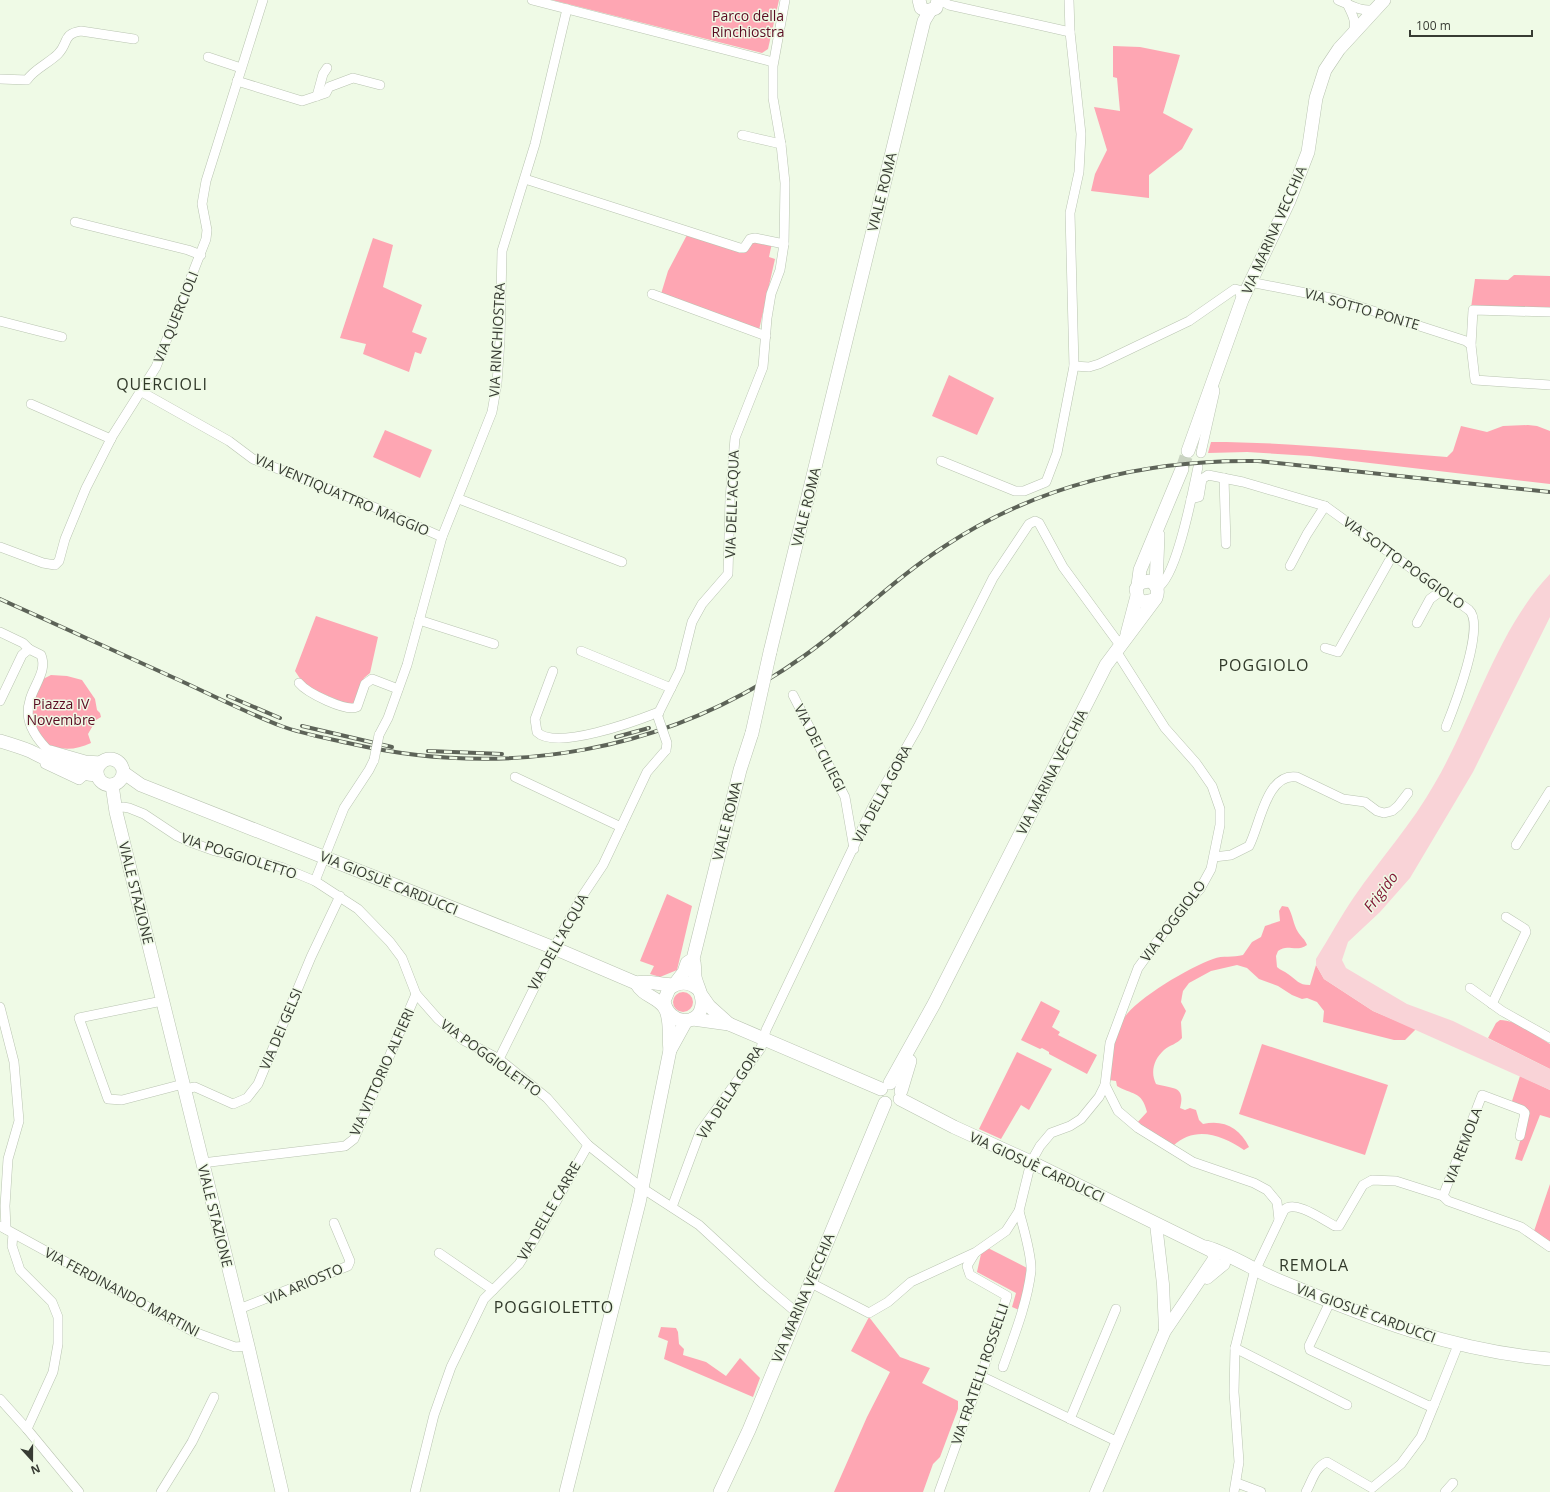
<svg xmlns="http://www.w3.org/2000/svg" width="1550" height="1492" viewBox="0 0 1550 1492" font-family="'Open Sans',sans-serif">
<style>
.green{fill:#fea6b3}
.water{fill:#f9d3d7}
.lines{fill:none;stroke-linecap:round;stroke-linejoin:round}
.secondary-tunnel{stroke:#cad4c2;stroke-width:13;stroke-dasharray:13 6;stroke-linecap:butt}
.minor-casing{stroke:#b9c4b1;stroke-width:10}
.tertiary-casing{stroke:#b9c4b1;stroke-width:13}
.secondary-casing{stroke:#b9c4b1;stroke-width:14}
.minor{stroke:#fff;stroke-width:9}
.tertiary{stroke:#fff;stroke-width:12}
.secondary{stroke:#fff;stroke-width:13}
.rail-casing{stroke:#5d6358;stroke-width:4}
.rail{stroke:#effae6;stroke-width:2.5;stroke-dasharray:8;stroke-linecap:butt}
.minor-bridge-casing{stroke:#b9c4b1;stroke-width:10;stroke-linecap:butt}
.secondary-bridge-casing{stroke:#b9c4b1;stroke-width:14;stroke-linecap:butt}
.minor-bridge{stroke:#fff;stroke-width:9}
.secondary-bridge{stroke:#fff;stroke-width:13}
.labels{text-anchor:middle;stroke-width:3;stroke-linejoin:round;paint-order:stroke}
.park-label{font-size:14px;fill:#5a0b22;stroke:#effae6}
.street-label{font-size:14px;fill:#373b33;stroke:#effae6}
.water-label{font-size:15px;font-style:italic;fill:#831c38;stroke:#effae6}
.quarter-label{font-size:16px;letter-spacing:1px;fill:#31392a;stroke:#effae6}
</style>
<rect width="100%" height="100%" fill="#effae6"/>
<g class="green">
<path d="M552 0H779L768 49 762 53Z"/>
<path d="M1113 46 1140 47 1180 55 1163 113 1193 129 1182 149 1149 175V198L1091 191 1095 174 1107 150 1094 107 1120 111 1117 78 1113 77Z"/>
<path d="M688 233 747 251 752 240 772 243 769 257 775 259 759 330 661 294 668 271Z"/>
<path d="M373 238 393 245 383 287 422 305 412 332 427 338 421 354 415 352 409 372 363 354 366 344 340 338Z"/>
<path d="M1514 275 1550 276V311L1471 308 1475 279 1508 280Z"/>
<path d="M949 375 994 398 977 435 932 416Z"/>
<path d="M1528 425 1537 426 1550 431V484L1310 456 1247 452 1208 453 1211 442C1290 442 1368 451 1447 457L1453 451 1461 426 1487 432 1503 426Z"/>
<path d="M385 430 432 450 420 478 373 457Z"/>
<path d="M316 616 378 637 370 673 364 678 356 703 349 705 305 686 295 671Z"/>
<path d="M51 675 67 676 82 680 95 699 97 710 100 713 101 717 96 720 88 734 91 743C72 752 56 750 39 740L26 700 39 681Z"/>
<path d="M667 894 692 906 677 970 660 977 650 974 654 966 640 961Z"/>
<path d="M1282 906 1288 907C1293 915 1293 924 1298 932 1301 937 1305 939 1307 945 1295 953 1288 943 1278 951L1276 956 1277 967C1280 970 1284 971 1288 974 1297 980 1298 985 1310 985L1316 965 1324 979 1373 1011 1416 1029 1405 1040H1394L1323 1022 1324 1011 1317 1002 1307 998 1302 999 1292 995 1278 986 1259 979 1247 968 1237 965 1211 971 1189 983 1183 991 1182 996 1181 1002 1186 1011 1181 1022 1182 1038C1177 1044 1170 1045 1164 1050 1154 1059 1150 1072 1156 1084 1172 1089 1186 1085 1180 1108L1185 1110 1190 1108 1196 1110 1199 1120 1203 1124C1223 1119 1240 1128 1249 1147L1244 1150C1222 1135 1195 1125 1173 1146L1136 1124 1147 1112C1142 1090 1131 1095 1117 1086L1116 1081 1109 1080C1111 1059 1112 1037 1124 1018 1137 998 1190 967 1213 959 1223 955 1233 958 1243 955L1252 942 1261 937 1265 926 1280 921 1279 911Z"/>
<circle cx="683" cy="1002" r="10"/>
<path d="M1041 1001 1060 1011 1052 1027 1060 1032 1058 1035 1097 1055 1087 1074 1049 1054V1052L1042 1048 1040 1049 1021 1040Z"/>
<path d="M1500 1020C1517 1020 1536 1036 1550 1044V1069L1488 1038 1496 1023Z"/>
<path d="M1262 1044 1388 1085 1365 1155 1239 1114Z"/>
<path d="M1017 1052 1052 1069 1029 1110 1021 1105 1001 1139 979 1129Z"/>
<path d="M1520 1076 1550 1090V1118L1540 1115 1522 1161 1515 1159 1528 1113 1512 1103V1101Z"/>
<path d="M1550 1184V1245L1533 1234Z"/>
<path d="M988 1248 1031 1270 1022 1311 1012 1307 1016 1293 977 1272 981 1254Z"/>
<path d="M869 1317 900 1357 930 1368 922 1383 958 1401V1409L940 1457 933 1464 923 1492H834L867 1417 890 1372 851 1351Z"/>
<path d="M661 1327 676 1328 678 1332 679 1344 684 1349 683 1355 706 1362 726 1376 740 1358 760 1378 753 1397 664 1359 668 1341 658 1337Z"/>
</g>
<path class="water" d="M1550 574V617L1473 772 1410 878 1380 912 1348 942 1342 960 1346 968 1407 1004 1453 1021 1550 1069V1090L1373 1011 1324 979 1316 965V959C1329 938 1341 916 1354 897 1381 858 1412 824 1435 783 1474 716 1497 630 1550 574Z"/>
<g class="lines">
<path class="secondary-tunnel" d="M1182 469 1188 451"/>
<defs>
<g id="minor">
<path d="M532 0 773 62"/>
<path d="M940 0 949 5 1070 32"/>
<path d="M1338 0C1351 5 1362 13 1376 9"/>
<path d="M1347 3C1352 15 1357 20 1353 33"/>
<path d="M208 57 241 68"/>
<path d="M0 79 27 80C33 70 49 63 58 54 69 43 62 34 81 31L134 39"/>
<path d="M237 81 302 101 326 93 329 87 353 78 380 85"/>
<path d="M317 96 323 74 327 68"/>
<path d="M742 135 781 144"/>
<path d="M525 179 740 248H744L750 239 755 238 784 244"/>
<path d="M75 222 188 250 201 255"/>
<path d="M1250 282 1336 299 1466 341 1471 345 1475 380 1550 385"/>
<path d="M652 294 766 336"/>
<path d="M0 321 62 337"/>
<path d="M1471 345 1473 310 1550 312"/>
<path d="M1074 366 1089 367 1099 364 1189 321 1235 289 1239 290 1242 300"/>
<path d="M140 391 229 441 253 459 367 504 442 537"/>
<path d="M31 404 111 439"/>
<path d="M1201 453 1215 391 1214 388"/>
<path d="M941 461 1015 491H1024L1046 482 1057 453 1074 366 1070 213 1079 172 1081 134 1070 32 1069 0"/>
<path d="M1224 478 1226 544"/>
<path d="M459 499 622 562"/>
<path d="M1191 499 1199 497 1202 479 1208 475 1243 482 1325 506 1469 610C1486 625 1454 707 1446 727"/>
<path d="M0 547 43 563 55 565 59 561 65 539 86 488 113 435 156 367 206 239 207 230 202 204 206 181 263 0"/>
<path d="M1290 566 1307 534 1325 506"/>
<path d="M1157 588C1177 578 1193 490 1198 467"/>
<path d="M419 620 494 644"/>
<path d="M1417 623 1430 599 1441 591"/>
<path d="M0 632 23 643 29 649"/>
<path d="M1325 648 1338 652 1392 556"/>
<path d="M29 649 41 655C53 683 0 704 50 752"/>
<path d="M581 651 671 688"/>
<path d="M553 671 535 719 537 732C556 751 636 721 659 712"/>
<path d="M299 683C307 693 346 712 357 707L365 684 372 679 398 689"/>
<path d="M793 695 845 797 854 849"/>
<path d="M0 701 22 655 29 649"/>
<path d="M658 717 659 712 680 670 692 622 702 604 728 574 730 499 735 438 763 367 767 318 771 294 780 270 784 244 785 183 781 144 773 98V66L785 0"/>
<path d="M379 735 388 718 407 665 442 537 492 412 497 383 500 340 502 251 535 144 567 9"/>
<path d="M45 764 79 780 86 774"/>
<path d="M515 777 621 827"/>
<path d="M116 809 123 807 129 808 144 814 177 836 190 842 215 851 281 867 315 881 358 909 390 942 402 958 416 994 438 1019 463 1040 499 1059 547 1098 588 1145 642 1188 699 1225 763 1284 796 1312"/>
<path d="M1516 845 1550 791"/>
<path d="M1214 857 1231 855 1249 846C1260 826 1266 772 1297 777L1343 799 1365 802 1377 811 1384 813 1392 811 1398 806 1408 793"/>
<path d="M315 881 344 808 369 770 374 760"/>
<path d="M1470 988 1502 1011 1550 1038"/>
<path d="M162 1001 79 1018 108 1099 122 1100 183 1084"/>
<path d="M1492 1004 1526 932 1525 929 1506 917"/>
<path d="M0 1007 14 1062 19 1121 8 1159 5 1206 6 1229"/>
<path d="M499 1059 554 948 581 898 603 865 647 772 666 750"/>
<path d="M1105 1085 1118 1111 1138 1128 1193 1162 1254 1183 1267 1190 1277 1202 1279 1220"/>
<path d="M184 1089 195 1087 233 1104 247 1098 258 1084 311 957 340 896"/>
<path d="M202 1163 345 1146 354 1139 416 994"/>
<path d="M1443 1196 1448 1201 1521 1227 1550 1247"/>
<path d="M672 1207 700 1132 761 1048 766 1030 873 806 918 727 993 578 1029 524 1035 521 1039 523 1063 567 1120 645"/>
<path d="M0 1226 194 1332 235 1347 248 1346"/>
<path d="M13 1234 12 1246 20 1270 52 1302 58 1317V1344L53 1372 27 1429"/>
<path d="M439 1253 493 1290"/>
<path d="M809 1282 869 1313 888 1302 911 1282 976 1252 1006 1231 1019 1211 1031 1162 1040 1146 1051 1133 1070 1126 1081 1119 1099 1097 1105 1085 1110 1043 1138 968 1172 921 1200 889 1211 869 1220 825V809L1212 786 1196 763 1165 728 1116 651"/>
<path d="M1330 1302 1309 1346 1310 1350 1429 1406 1434 1405 1458 1345"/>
<path d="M239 1309 348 1266 350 1261 334 1223"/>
<path d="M1235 1348 1347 1405"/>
<path d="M1003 1367C1014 1336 1027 1304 1031 1271 1032 1255 1023 1227 1019 1211"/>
<path d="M981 1376 1118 1442"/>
<path d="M0 1399 27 1429 79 1492"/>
<path d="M1070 1419 1116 1309"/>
<path d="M1237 1483 1261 1492"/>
<path d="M161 1492 192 1442 214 1397"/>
<path d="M415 1492 434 1415 451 1367 484 1299 519 1264 536 1237 588 1145"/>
<path d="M939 1492 981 1376 1007 1296 970 1275 967 1266 975 1253"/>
<path d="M1234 1492 1239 1462 1234 1392 1235 1348 1254 1273 1284 1210C1295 1199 1323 1220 1335 1226H1339L1363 1185 1372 1180 1396 1181 1443 1196 1482 1095 1522 1110 1525 1113 1520 1136"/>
<path d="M1306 1492C1312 1481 1315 1467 1327 1462L1372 1488 1401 1464 1421 1437 1434 1405"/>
<path d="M1445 1492 1453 1483"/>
</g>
<g id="tertiary">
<path d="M1156 1224 1163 1284 1165 1330"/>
<path d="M1207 1278 1224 1264"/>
<path d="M1096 1492 1165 1331 1214 1259 1213 1252"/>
</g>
<g id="secondary">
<path d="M919 0 921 8 927 11 936 8 938 0"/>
<path d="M1188 451 1242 300 1289 201 1308 152 1316 98 1325 70 1339 49 1384 0"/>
<path d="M1138 585 1140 570 1182 469"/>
<path d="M1156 585 1158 535"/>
<path d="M1127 634 1137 596"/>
<path d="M770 652 924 21 930 11"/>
<path d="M0 741C10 744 20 747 30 751 50 761 74 774 97 775"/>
<path d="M50 752 85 762 101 763"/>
<circle cx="110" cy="772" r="13"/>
<path d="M124 773 141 785 554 948 636 983C648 980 661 985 674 985L684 972 687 963 693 959 740 770 752 733"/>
<path d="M112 785 116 812 248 1346 282 1492"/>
<path d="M693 959C696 966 694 970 695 977 697 986 703 995 702 1004 700 1028 668 1025 664 1001L669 989C679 981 689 981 699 990"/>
<path d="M636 983C644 997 656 996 664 1007 672 1018 668 1038 670 1050"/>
<path d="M702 996 709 1006 729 1024"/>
<path d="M693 1019 729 1024 881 1089"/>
<path d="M890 1083 934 1004 1106 665 1156 598C1159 591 1157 584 1149 581L1140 583 1136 589 1138 599 1144 602 1153 600"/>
<path d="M901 1091 910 1061"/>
<path d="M900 1099 954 1127 1031 1162 1212 1251"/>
<path d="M1206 1247C1233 1255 1255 1271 1280 1281 1369 1318 1453 1351 1550 1359"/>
<path d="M566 1492 639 1203 670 1050 686 1021"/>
<path d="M720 1492 749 1430 885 1103"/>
</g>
</defs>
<use href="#minor" class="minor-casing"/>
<use href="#tertiary" class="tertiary-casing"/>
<use href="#secondary" class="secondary-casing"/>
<use href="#minor" class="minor"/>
<use href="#tertiary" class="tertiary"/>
<use href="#secondary" class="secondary"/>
<defs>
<g id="rail">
<path d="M0 599C60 626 121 654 181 681 214 696 247 713 281 726 303 734 326 738 348 743 508 780 669 752 804 656 853 621 895 578 945 546 1037 485 1148 459 1258 461L1550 492"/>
<path d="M228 696 280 718"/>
<path d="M302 726 392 747"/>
<path d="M616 737 649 728"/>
<path d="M428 751 502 754"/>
</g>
</defs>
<use href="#rail" class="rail-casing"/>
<use href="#rail" class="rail"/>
<defs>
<g id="minor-bridge">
<path d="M658 717 667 743 666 750"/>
<path d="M374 760 379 735"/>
</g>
<path id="secondary-bridge" d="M752 733 770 652"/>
</defs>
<use href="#minor-bridge" class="minor-bridge-casing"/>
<use href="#secondary-bridge" class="secondary-bridge-casing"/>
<use href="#minor-bridge" class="minor-bridge"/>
<use href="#secondary-bridge" class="secondary-bridge"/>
</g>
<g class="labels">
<g class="park-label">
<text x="748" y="21">Parco della<tspan x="748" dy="16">Rinchiostra</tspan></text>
<text x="61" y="709">Piazza IV<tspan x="61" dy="16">Novembre</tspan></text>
</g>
<g class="street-label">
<text transform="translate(882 192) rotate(-76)" y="5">VIALE ROMA</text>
<text transform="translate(1274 230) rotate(-66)" y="5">VIA MARINA VECCHIA</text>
<text transform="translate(1362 309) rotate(16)" y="5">VIA SOTTO PONTE</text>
<text transform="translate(176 317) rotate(-68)" y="5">VIA QUERCIOLI</text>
<text transform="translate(497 340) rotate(-87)" y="5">VIA RINCHIOSTRA</text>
<text transform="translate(342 495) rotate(23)" y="5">VIA VENTIQUATTRO MAGGIO</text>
<text transform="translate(732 504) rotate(-88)" y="5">VIA DELL'ACQUA</text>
<text transform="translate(806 507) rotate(-76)" y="5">VIALE ROMA</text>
<text transform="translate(1404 563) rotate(36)" y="5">VIA SOTTO POGGIOLO</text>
<text transform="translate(820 748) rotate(63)" y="5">VIA DEI CILIEGI</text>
<text transform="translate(1052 772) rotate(-63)" y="5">VIA MARINA VECCHIA</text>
<text transform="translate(882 794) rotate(-62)" y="5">VIA DELLA GORA</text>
<text transform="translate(727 821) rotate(-76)" y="5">VIALE ROMA</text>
<text transform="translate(239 856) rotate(18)" y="5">VIA POGGIOLETTO</text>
<text transform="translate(389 883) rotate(22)" y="5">VIA GIOSUÈ CARDUCCI</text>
<text transform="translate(136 893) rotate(76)" y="5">VIALE STAZIONE</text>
<text transform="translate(1173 921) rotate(-53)" y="5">VIA POGGIOLO</text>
<text transform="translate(558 942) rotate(-61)" y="5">VIA DELL'ACQUA</text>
<text transform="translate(281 1029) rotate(-67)" y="5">VIA DEI GELSI</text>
<text transform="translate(491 1058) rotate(36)" y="5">VIA POGGIOLETTO</text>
<text transform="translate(382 1072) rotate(-66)" y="5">VIA VITTORIO ALFIERI</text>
<text transform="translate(730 1092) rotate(-57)" y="5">VIA DELLA GORA</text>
<text transform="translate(1463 1146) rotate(-69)" y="5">VIA REMOLA</text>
<text transform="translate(1037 1167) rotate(25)" y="5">VIA GIOSUÈ CARDUCCI</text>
<text transform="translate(549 1211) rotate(-60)" y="5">VIA DELLE CARRE</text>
<text transform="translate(215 1216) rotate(76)" y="5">VIALE STAZIONE</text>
<text transform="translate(304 1284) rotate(-23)" y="5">VIA ARIOSTO</text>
<text transform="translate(122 1292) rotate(28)" y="5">VIA FERDINANDO MARTINI</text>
<text transform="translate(803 1298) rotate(-67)" y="5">VIA MARINA VECCHIA</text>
<text transform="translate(1366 1313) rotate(20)" y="5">VIA GIOSUÈ CARDUCCI</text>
<text transform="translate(980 1374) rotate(-71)" y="5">VIA FRATELLI ROSSELLI</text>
</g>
<g class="water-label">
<text transform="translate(1381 892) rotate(-52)" y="5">Frigido</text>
</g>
<g class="quarter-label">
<text x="162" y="390">QUERCIOLI</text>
<text x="1264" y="671">POGGIOLO</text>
<text x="1314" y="1271">REMOLA</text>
<text x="554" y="1313">POGGIOLETTO</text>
</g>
</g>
<g transform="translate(32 1460) rotate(159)" stroke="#effae6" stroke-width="3" paint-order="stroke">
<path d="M0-3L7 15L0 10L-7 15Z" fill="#373b33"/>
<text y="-6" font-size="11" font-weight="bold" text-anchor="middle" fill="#373b33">N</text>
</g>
<path d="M1410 30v6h122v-6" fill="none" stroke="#373b33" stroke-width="2"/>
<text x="1416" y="30" font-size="12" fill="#373b33" stroke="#effae6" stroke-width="3" paint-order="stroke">100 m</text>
</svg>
